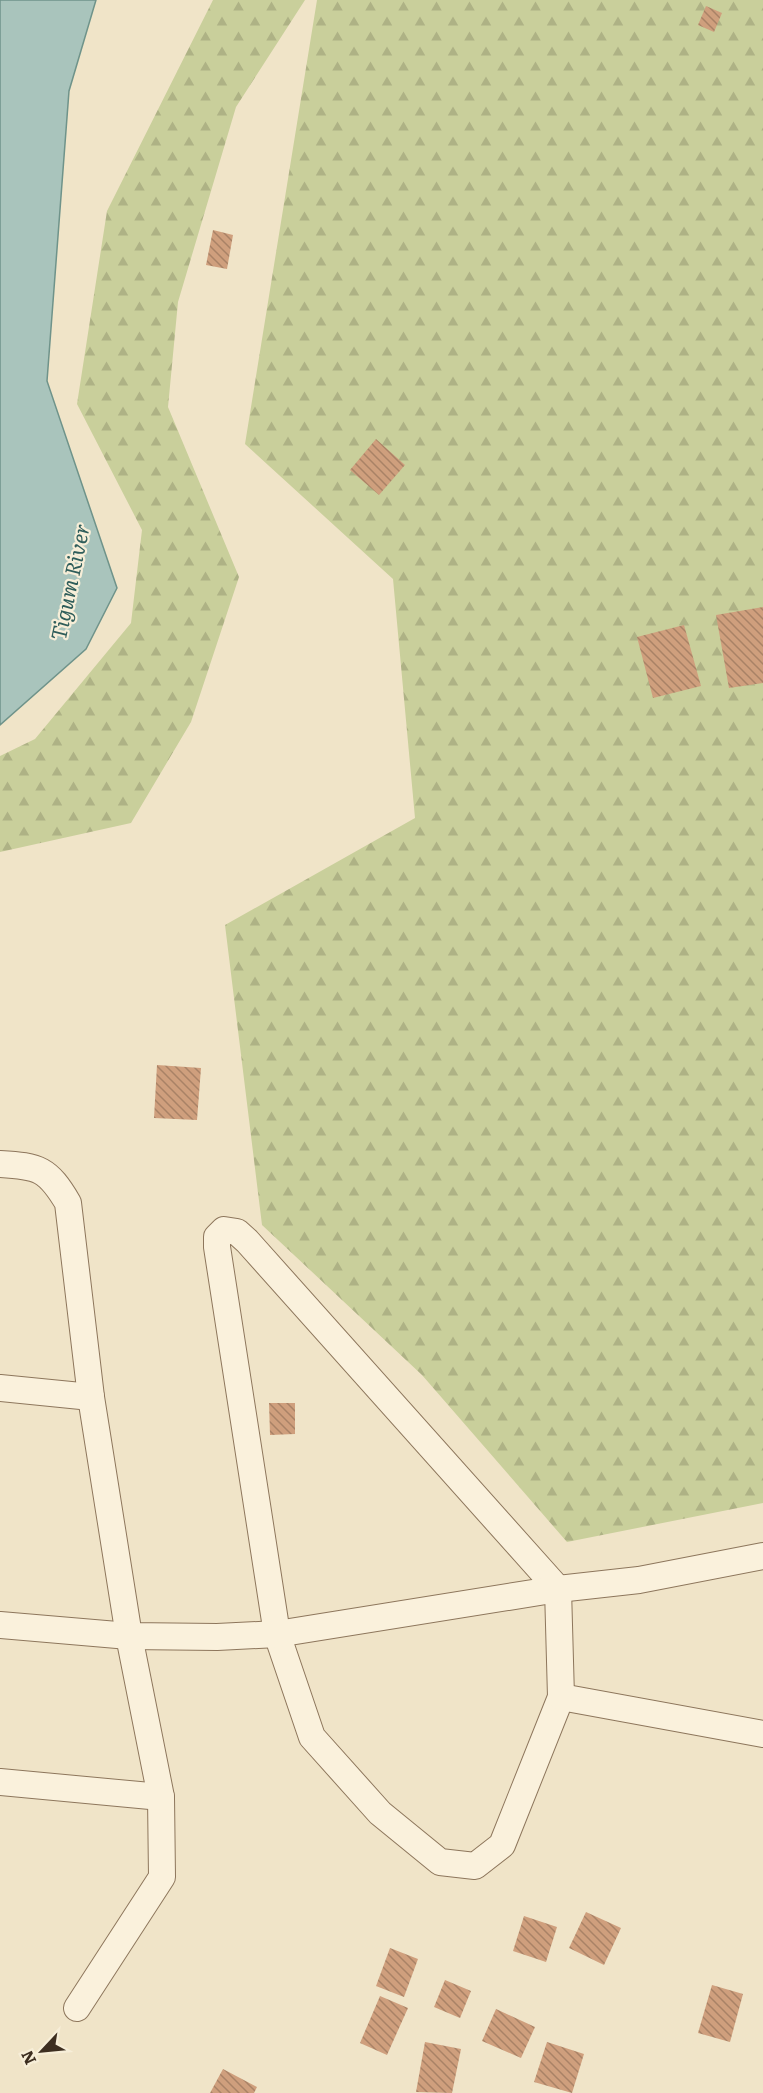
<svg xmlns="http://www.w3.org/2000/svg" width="763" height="2093" viewBox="0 0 763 2093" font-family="Literata,serif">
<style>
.forest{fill:url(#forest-firs)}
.water{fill:#a9c4bc;stroke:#6f938a;stroke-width:1.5}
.building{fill:url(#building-back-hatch)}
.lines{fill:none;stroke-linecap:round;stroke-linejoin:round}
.street-casing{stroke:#8d765c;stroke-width:28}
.street{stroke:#faf1dc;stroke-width:26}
.labels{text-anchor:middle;stroke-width:4.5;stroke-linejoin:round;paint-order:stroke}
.water-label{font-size:21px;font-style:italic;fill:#2f5d5a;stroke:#f7eed8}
</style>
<defs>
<pattern id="forest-firs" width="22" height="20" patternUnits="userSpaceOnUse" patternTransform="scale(1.5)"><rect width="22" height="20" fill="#c9cf9b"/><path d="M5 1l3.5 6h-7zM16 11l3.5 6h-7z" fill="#aeb285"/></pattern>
<pattern id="building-back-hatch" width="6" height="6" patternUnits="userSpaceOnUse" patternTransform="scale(1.5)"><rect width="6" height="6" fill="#cf9f7d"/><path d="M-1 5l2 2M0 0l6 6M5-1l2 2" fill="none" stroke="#a98266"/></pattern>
</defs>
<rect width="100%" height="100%" fill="#f0e4c8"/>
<g class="forest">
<path d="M213 0H305L236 107 178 302 168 407 239 577 191 722 131 823 0 852V756L35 739 131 623 142 530 77 404 107 211Z"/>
<path d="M317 0H763V1503L567 1542 422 1375 262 1225 225 925 415 818 393 579 245 444Z"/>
</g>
<path class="water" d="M0 0H96L69 91 47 381 117 588 86 649 0 725Z"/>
<g class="building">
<path d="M706 6 722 13 714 32 698 25Z"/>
<path d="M213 230 233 235 227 269 206 265Z"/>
<path d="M376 439 405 465 379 495 350 470Z"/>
<path d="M763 607V683L729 688 716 615Z"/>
<path d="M684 625 701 686 653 698 637 637Z"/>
<path d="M157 1065 201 1068 197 1120 154 1118Z"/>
<path d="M269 1403H295V1434L270 1435Z"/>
<path d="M586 1912 621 1928 604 1965 569 1948Z"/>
<path d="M524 1916 557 1927 546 1962 513 1951Z"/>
<path d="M390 1948 418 1959 404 1997 376 1986Z"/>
<path d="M445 1980 471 1991 460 2018 434 2007Z"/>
<path d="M712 1985 743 1994 730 2042 698 2033Z"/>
<path d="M380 1996 408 2008 387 2055 360 2043Z"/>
<path d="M496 2009 535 2027 521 2058 482 2041Z"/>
<path d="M425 2042 461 2049 452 2093 416 2092Z"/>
<path d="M547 2042 584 2054 572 2093 534 2082Z"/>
<path d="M223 2069 257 2087 254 2093H210Z"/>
</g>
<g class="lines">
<defs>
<g id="street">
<path d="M0 1164C39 1166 48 1169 68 1203L91 1397 129 1636 161 1797 162 1877 77 2008"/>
<path d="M224 1230 237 1232 247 1241 558 1589 561 1697 502 1845 475 1866 440 1862 380 1813 312 1737 277 1634 217 1247V1237Z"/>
<path d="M0 1388 91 1397"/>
<path d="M0 1625 129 1636 217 1637 277 1634 558 1589 639 1580 763 1556"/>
<path d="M561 1697 763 1734"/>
<path d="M0 1782 161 1797"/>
</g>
</defs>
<use href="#street" class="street-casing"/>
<use href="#street" class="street"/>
</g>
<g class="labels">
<g class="water-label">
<text transform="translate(71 582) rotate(-78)" y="7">Tigum River</text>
</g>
</g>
<g transform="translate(42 2051) rotate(244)" stroke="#f7eed8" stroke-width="4.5" paint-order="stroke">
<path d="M0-4.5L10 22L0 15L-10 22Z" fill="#3d2e20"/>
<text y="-9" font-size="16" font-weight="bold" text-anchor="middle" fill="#3d2e20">N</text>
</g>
</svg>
